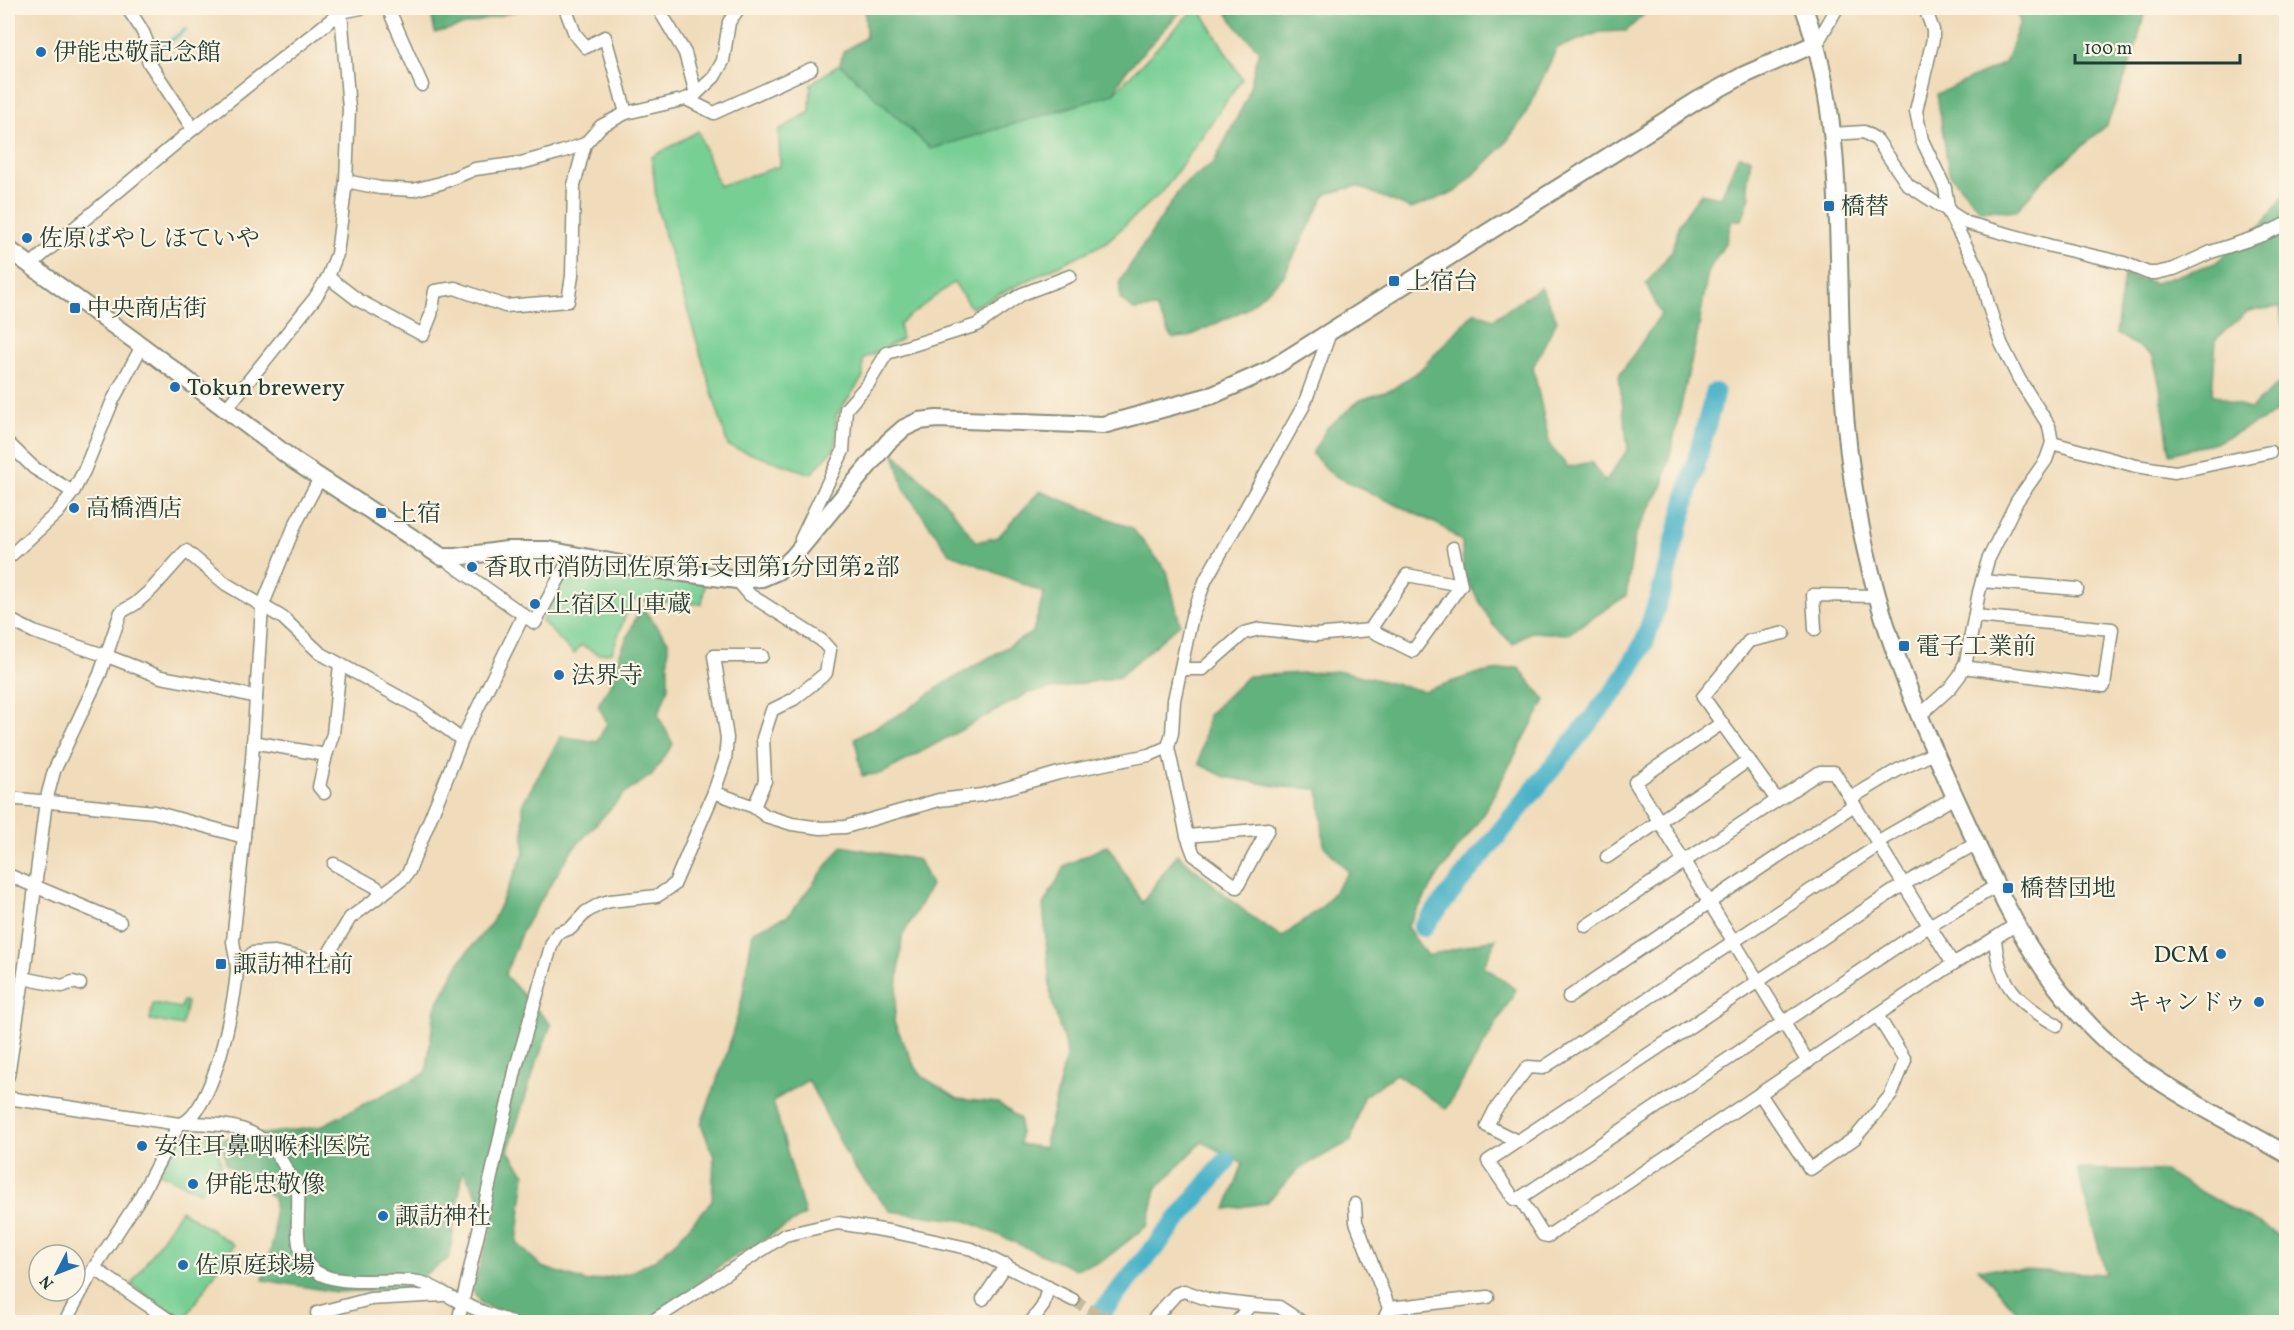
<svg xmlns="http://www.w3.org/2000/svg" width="2294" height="1330" viewBox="0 0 2294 1330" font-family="Vollkorn,'Noto Serif JP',serif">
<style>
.green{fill:#78cf94;stroke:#4c8664;stroke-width:1.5}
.forest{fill:#62b27e;stroke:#407859;stroke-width:1.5}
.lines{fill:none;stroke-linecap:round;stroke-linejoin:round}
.stream{stroke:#4ab2c8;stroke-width:3}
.river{stroke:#4ab2c8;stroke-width:20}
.street-tunnel{stroke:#c6bb9f;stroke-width:12;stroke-dasharray:12 6;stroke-linecap:butt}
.secondary-tunnel{stroke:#c6bb9f;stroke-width:16;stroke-dasharray:16 8;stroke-linecap:butt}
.street-casing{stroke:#888c77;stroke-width:15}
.secondary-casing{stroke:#888c77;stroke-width:20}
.street{stroke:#fff;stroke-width:12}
.secondary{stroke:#fff;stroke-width:16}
.poi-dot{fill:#1f6fb2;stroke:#fcf5e5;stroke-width:2}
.labels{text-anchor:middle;stroke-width:4.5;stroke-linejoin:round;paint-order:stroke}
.poi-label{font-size:24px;fill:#1f3d34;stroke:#fcf5e5;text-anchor:start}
</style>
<rect width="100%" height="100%" fill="#fcf5e5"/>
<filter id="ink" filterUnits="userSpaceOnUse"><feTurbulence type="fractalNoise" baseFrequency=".0167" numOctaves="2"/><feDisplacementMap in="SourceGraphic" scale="12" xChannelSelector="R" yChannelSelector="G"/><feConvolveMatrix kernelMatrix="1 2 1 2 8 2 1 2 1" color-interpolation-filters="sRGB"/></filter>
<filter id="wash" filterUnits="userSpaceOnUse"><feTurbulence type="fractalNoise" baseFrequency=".008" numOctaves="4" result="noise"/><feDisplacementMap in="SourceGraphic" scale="24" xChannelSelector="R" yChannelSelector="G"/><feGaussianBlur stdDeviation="1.35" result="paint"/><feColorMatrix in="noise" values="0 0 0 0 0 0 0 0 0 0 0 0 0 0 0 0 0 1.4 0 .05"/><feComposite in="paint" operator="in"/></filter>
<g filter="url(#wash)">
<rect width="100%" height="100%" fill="#f0dbba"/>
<g class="green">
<path d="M1195 8H1199L1242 79 1164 190 1105 243 971 308 954 282 899 324 902 339 863 359V377L836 416V446L811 474 728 446 657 208 652 157 698 131 719 186 780 166 779 130 810 112 811 84 840 64 931 149 1113 94Z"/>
<path d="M570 563 635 576 705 583 702 604 631 600 612 652 598 654 581 645 574 654 542 621Z"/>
<path d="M183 1001 187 1002 182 1026 150 1020 153 1003 181 1008Z"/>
<path d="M181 1131 216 1136 221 1164 200 1192 159 1173Z"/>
<path d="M181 1210 234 1245 184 1320 131 1285Z"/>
</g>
<g class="forest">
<path d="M430 8H514V12L435 33Z"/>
<path d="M865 8H1184L1126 71 1113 94 931 149 840 64 843 52 866 37Z"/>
<path d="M1224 8H1651L1626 31 1600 32 1557 48 1524 117 1504 145 1457 191 1411 209 1357 186 1326 194 1283 277 1246 309 1188 337 1172 338 1156 308 1134 310 1120 299V281L1182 186 1214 162 1247 98 1259 50 1236 26Z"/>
<path d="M2015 8H2146L2135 50 2107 125 2043 180 2016 211 1980 210 1949 173 1937 94 2005 63 2020 22Z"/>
<path d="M1738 156 1751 158 1747 186 1750 197 1742 220H1732L1726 242 1708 271 1699 327 1663 485 1635 535 1626 596 1568 634 1531 632 1513 644 1493 625 1463 573 1462 542 1441 526 1333 475 1312 454 1327 428 1360 400 1391 390 1420 370 1475 312 1493 319 1541 287 1557 320 1533 367 1550 446 1568 467 1591 462 1605 482 1628 449 1619 376 1661 314 1646 284 1672 251 1679 224 1701 193 1721 197Z"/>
<path d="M2286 193V352L2280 307 2248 311 2216 339 2212 394 2250 409 2286 377V408L2219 441 2170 454 2160 387 2153 356 2116 333 2124 275 2155 283 2215 263 2263 224Z"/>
<path d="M894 453 948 505 976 542 998 537 1040 491 1132 528 1167 571 1180 624 1119 677 1028 693 883 773 862 776 855 738 904 712 942 685 1033 632 1044 593 949 553 904 489Z"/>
<path d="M641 606 668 641V688L658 715 673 744 652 775 624 794 571 851 522 931 505 975 551 1025 535 1067 508 1151 525 1174 517 1243 542 1267 588 1282 629 1273 655 1260 677 1240 712 1201 714 1157 701 1124 727 1053 742 999 753 931 788 916 842 846 919 860 931 885 902 937 894 1022 914 1065 923 1077 958 1099 998 1103 1020 1119V1144L1044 1148 1067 1052 1051 998 1043 905 1066 865 1108 845 1142 903 1177 854 1248 914 1282 937 1323 906 1349 872 1324 846 1319 789 1282 787 1225 777 1199 764 1208 715 1248 676 1341 671 1424 691 1475 674 1518 667 1545 700 1482 816 1439 874 1407 927 1427 956 1496 938 1484 966 1516 990 1446 1109 1396 1074 1363 1097 1351 1141 1300 1168 1266 1203 1226 1209 1243 1163 1202 1142 1156 1189 1148 1225 1101 1262 1074 1269 967 1221 890 1211 852 1165 808 1080 773 1101 805 1215 722 1264 670 1310 647 1322H527L481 1304 472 1290 493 1224 463 1170 449 1258 404 1289 336 1292 263 1280 274 1237V1198L226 1164 222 1139 319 1127 426 1073 435 1008 461 960 492 922 524 853 523 803 561 736 597 742 607 723 598 705 619 670V656Z"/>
<path d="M2077 1169 2164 1171 2286 1239V1322H2027L1978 1268 2106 1274Z"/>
</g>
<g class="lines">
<path class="stream" d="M155 53 186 29"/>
<g class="river">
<path d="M1423 927 1621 683 1644 643 1661 592 1715 393"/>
<path d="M1093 1322 1226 1161"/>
</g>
</g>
</g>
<g filter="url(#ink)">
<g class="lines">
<path class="street-tunnel" d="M1073 1300 1101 1316"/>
<path class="secondary-tunnel" d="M1101 1316 1111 1322"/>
<defs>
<g id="street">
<path d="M127 8C138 23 152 41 148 61L193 129"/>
<path d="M341 8V12L361 8"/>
<path d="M388 8 422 85"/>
<path d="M565 8 575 34 586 47 605 37 626 113"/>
<path d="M658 8 685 53 696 94"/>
<path d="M1817 43 1837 8"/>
<path d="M686 99 714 113 811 69"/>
<path d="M1832 134 1864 132 1877 140 1908 185 1967 223 2051 246 2124 263 2148 273H2156L2174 269 2211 252 2263 235 2286 224"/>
<path d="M346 181 380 188 413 190 441 183 475 169 521 163 561 152 585 144 601 126 626 113 686 99 696 94 714 77 723 61 729 22 739 8"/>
<path d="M30 265 193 129 341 12 349 109 346 181 337 254 328 277 315 298 226 409"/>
<path d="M328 277 358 300 423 335 431 315 435 291 455 288 505 306 568 301 572 276 574 185 585 144"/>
<path d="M8 443 34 468 73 492"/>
<path d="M2052 443 2136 466 2175 472 2270 452"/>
<path d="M801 539 843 451 846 409 868 384 887 353 977 325 1022 294 1070 276"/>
<path d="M442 557 535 623 572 554"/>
<path d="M8 558 58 512 73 492 84 471 113 400 142 346"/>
<path d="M737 580 750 595 821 640 830 650 826 673 794 699 772 710 763 738 765 781 754 807"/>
<path d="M1982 581 2077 589"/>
<path d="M8 619 34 632 107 656 161 677 210 686 256 697"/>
<path d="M1815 629 1813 595 1877 596"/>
<path d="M1370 630 1407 575 1461 585"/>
<path d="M1963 667 2104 686 2112 629 1975 616"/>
<path d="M1181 669H1203L1244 633 1260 629 1315 635 1370 630 1413 651 1461 585 1453 548"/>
<path d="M1919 716 1950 688 1960 675 1966 661 1979 592 1988 560 2017 501 2046 460 2052 443 2049 426 2019 379 2001 343 1988 304 1981 275 1949 213 1945 188 1922 140 1916 111 1933 39V30L1925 8"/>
<path d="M1722 723 1635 782 1808 1062"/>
<path d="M253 742 326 755"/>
<path d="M1168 747 1187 836 1268 829 1237 887 1194 855 1187 836"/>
<path d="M714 792 725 760 727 738 714 656H762"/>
<path d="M324 793 319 787 326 755 333 734 340 664"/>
<path d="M8 798 154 812 244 837"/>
<path d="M1851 798 1896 771 1934 753"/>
<path d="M1777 800 1703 697 1749 641 1784 633"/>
<path d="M1877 842 1955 797"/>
<path d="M1977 843 1904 884 1488 1161 1514 1199 1517 1200 1908 939 1996 886"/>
<path d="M1607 857 1749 760"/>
<path d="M334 864 376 887 383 894"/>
<path d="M8 875 120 922"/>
<path d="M2015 925 1995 938C1998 985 2018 1003 2057 1025"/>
<path d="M1586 926 1820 772H1834L1953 964"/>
<path d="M237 968 253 953 275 952 319 962 326 958 350 918 404 878 409 871 462 740 523 616"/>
<path d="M23 978 62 986 73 982 80 984"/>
<path d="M1569 997 1854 805"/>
<path d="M8 1076 25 966 46 801 54 771 100 674 121 612 135 604 152 589 186 551 226 584 283 618 320 653 419 708 462 740"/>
<path d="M1760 1094 1810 1169 1855 1138 1891 1095 1905 1060 1877 1015"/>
<path d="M8 1098 179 1124C212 1119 236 999 237 969 237 960 234 950 233 941L252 759 262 607 295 525 320 478"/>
<path d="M185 1123C229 1124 264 1125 286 1169 290 1176 297 1185 298 1193 300 1219 290 1253 315 1271 341 1289 388 1276 419 1282 433 1285 447 1296 460 1302 476 1310 494 1316 511 1322"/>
<path d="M1517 1141 1487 1126 1495 1110 1528 1067 1543 1068 1879 845"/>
<path d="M1520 1198 1543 1235 1548 1236 1953 964 1995 938"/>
<path d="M1355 1204 1356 1222 1389 1308 1383 1322"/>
<path d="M94 1268 172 1322"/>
<path d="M983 1299 1006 1265"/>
<path d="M1389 1308 1488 1297"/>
<path d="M317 1313 370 1299 443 1295"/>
<path d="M65 1322 94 1268 139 1199 179 1124"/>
<path d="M458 1322 516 1067 552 943 558 933 571 928 586 912 600 904 610 901 657 896 674 885 714 792 754 807 766 816 792 824 821 828 845 827 939 800 982 795 1059 773 1149 755 1168 747 1172 733 1174 700 1192 616 1206 579 1304 405 1331 330"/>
<path d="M651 1322 785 1235 838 1223 894 1232 972 1249 1073 1300"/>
<path d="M1031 1322 1043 1306 1048 1287"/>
<path d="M1151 1322 1176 1294 1184 1291 1210 1300 1250 1305"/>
<path d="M1237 1322 1250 1305 1279 1307 1302 1322"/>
</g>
<g id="secondary">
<path d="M1804 8C1848 128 1835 260 1843 386 1847 456 1858 527 1877 595 1900 677 1936 756 1972 834 2009 914 2040 981 2107 1042 2159 1088 2226 1119 2286 1154"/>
<path d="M8 249 142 346 296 462 442 557H456L507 550H548L631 566 737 580 762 578 778 571 793 557 888 442 904 428 919 421 937 419 1103 425 1213 395 1269 370 1698 100 1744 75 1817 43"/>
</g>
</defs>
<use href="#street" class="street-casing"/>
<use href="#secondary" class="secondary-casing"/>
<use href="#street" class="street"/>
<use href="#secondary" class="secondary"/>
</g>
</g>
<g class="poi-dot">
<circle cx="41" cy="52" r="6"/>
<rect x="1823" y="200" width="12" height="12" rx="3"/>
<circle cx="27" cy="238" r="6"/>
<rect x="1388" y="275" width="12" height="12" rx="3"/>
<rect x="69" y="302" width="12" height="12" rx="3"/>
<circle cx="175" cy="387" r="6"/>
<circle cx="74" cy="508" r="6"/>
<rect x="375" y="507" width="12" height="12" rx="3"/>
<circle cx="472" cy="567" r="6"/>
<circle cx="535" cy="604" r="6"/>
<rect x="1898" y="640" width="12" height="12" rx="3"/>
<circle cx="559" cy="675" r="6"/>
<rect x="2002" y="882" width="12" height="12" rx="3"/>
<circle cx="2221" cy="954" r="6"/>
<rect x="215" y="958" width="12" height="12" rx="3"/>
<circle cx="2259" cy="1002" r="6"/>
<circle cx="142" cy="1146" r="6"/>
<circle cx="193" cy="1184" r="6"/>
<circle cx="383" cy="1216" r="6"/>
<circle cx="183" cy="1265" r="6"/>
</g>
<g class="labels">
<g class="poi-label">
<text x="53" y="60">伊能忠敬記念館</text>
<text x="1841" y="214">橋替</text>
<text x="39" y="246">佐原ばやし ほていや</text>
<text x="1406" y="289">上宿台</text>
<text x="87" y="316">中央商店街</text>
<text x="187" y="395">Tokun brewery</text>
<text x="86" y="516">高橋酒店</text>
<text x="393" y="521">上宿</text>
<text x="484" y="575">香取市消防団佐原第1支団第1分団第2部</text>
<text x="547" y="612">上宿区山車蔵</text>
<text x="1916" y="654">電子工業前</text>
<text x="571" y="683">法界寺</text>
<text x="2020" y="896">橋替団地</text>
<text x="2209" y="962" text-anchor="end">DCM</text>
<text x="233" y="972">諏訪神社前</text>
<text x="2247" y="1010" text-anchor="end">キャンドゥ</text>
<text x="154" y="1154">安住耳鼻咽喉科医院</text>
<text x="205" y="1192">伊能忠敬像</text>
<text x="395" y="1224">諏訪神社</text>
<text x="195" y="1273">佐原庭球場</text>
</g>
</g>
<rect width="2294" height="1330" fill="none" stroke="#fcf5e5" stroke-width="30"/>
<g transform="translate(57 1273) rotate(228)"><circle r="28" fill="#fcf5e5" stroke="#a4ab9e" stroke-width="1.5"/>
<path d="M0-4.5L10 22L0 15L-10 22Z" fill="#1f6fb2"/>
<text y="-9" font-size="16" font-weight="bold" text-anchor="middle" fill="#1f3d34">N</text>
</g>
<path d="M2075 54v9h165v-9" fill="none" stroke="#1f3d34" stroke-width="3"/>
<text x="2084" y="54" font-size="18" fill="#1f3d34" stroke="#fcf5e5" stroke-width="4.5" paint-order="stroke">100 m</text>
</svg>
